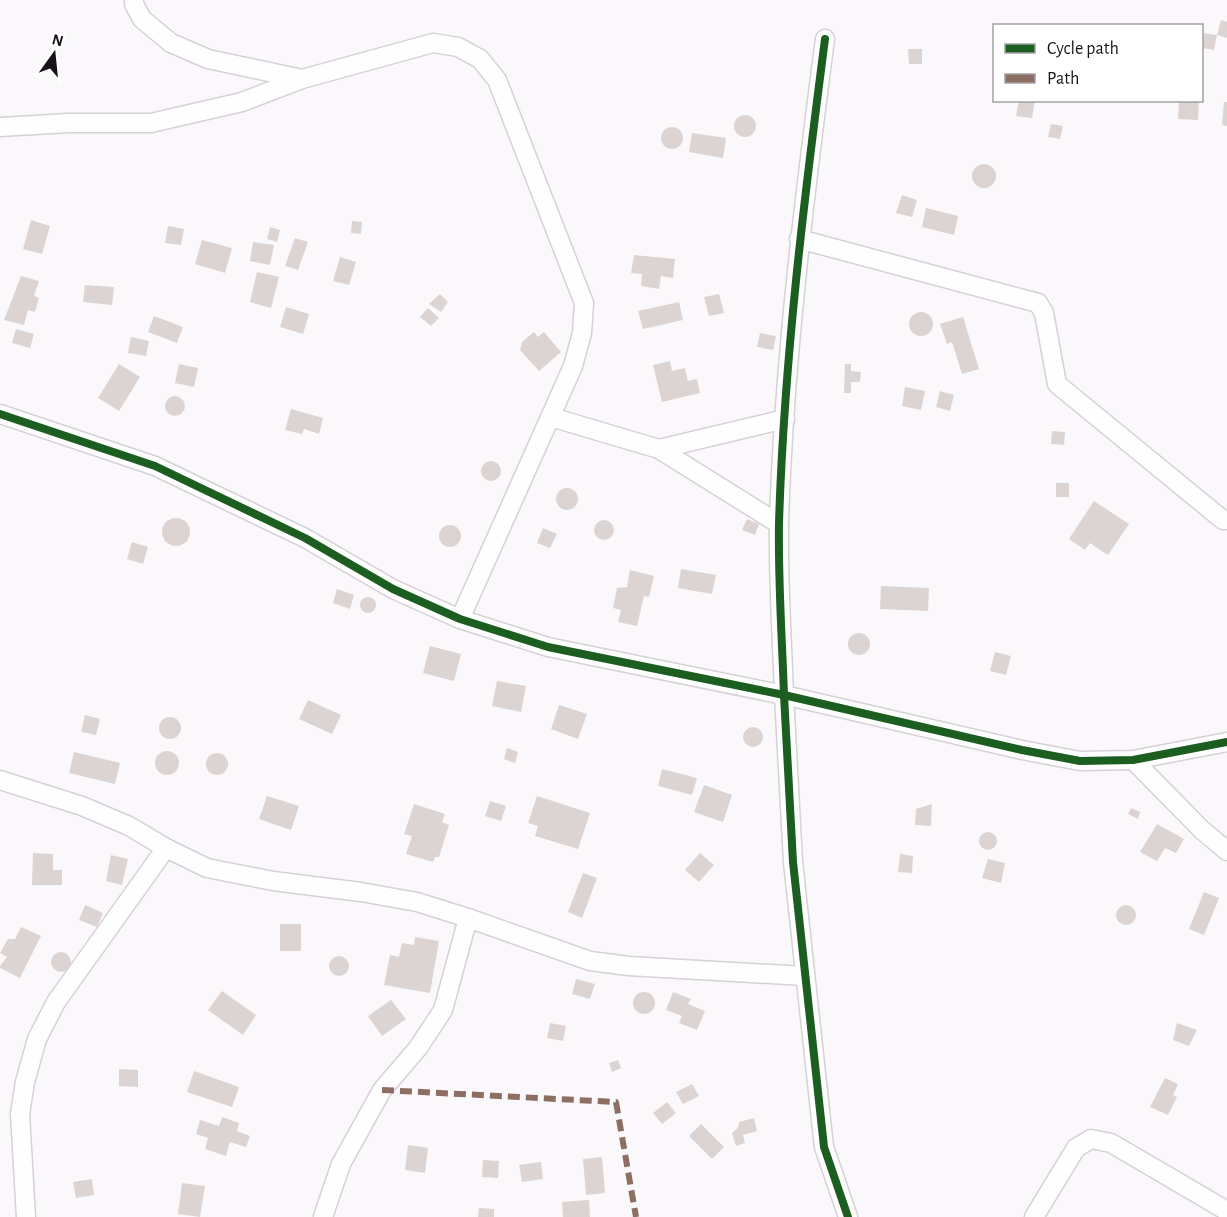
<svg xmlns="http://www.w3.org/2000/svg" width="1227" height="1217" viewBox="0 0 1227 1217" font-family="'Alegreya Sans',sans-serif">
<style>
.building{fill:#dbd4d2}
.lines{fill:none;stroke-linecap:round;stroke-linejoin:round}
.street-casing{stroke:#d6d0d7;stroke-width:21}
.street{stroke:#fefeff;stroke-width:18}
.quiet{stroke:#8d6e63;stroke-width:6;stroke-dasharray:12 6;stroke-linecap:butt}
.cycleway-casing{stroke:#fff;stroke-width:11}
.cycleway{stroke:#1b5e20;stroke-width:8}
</style>
<rect width="100%" height="100%" fill="#fbf8fc"/>
<g class="building">
<path d="M1221 20 1227 22V38L1217 35Z"/>
<path d="M1202 33 1217 35 1214 50 1202 48Z"/>
<path d="M908 49H922V64H909Z"/>
<path d="M1019 100H1035L1032 118 1016 116Z"/>
<path d="M1179 100H1199L1198 120 1178 119Z"/>
<path d="M1224 102H1227V126L1222 125Z"/>
<circle cx="745" cy="126" r="11"/>
<path d="M1051 124 1063 126 1060 139 1048 137Z"/>
<circle cx="672" cy="138" r="11"/>
<path d="M692 133 726 138 723 158 689 152Z"/>
<circle cx="984" cy="176" r="12"/>
<path d="M902 195 917 200 912 217 896 213Z"/>
<path d="M926 208 958 216 954 235 922 227Z"/>
<path d="M31 220 50 226 42 254 23 249Z"/>
<path d="M352 221 362 222 361 234 351 233Z"/>
<path d="M168 226 184 229 181 245 165 243Z"/>
<path d="M270 227 280 230 277 242 267 239Z"/>
<path d="M295 238 308 242 298 270 285 266Z"/>
<path d="M202 240 232 248 225 273 195 264Z"/>
<path d="M253 242 274 245 270 265 250 261Z"/>
<path d="M634 255 675 259 673 278 661 276 659 289 641 286 642 274 631 273Z"/>
<path d="M340 257 356 262 349 285 333 281Z"/>
<path d="M257 272 279 277 271 308 250 302Z"/>
<path d="M21 276 39 281 34 296 39 298 35 312 28 310 24 325 4 320Z"/>
<path d="M85 285 114 287 112 305 83 302Z"/>
<path d="M440 294 448 302 441 312 429 304Z"/>
<path d="M719 294 724 313 709 316 704 297Z"/>
<path d="M679 302 683 320 643 329 638 311Z"/>
<path d="M286 307 309 314 303 334 280 327Z"/>
<path d="M428 308 439 318 431 326 420 317Z"/>
<circle cx="921" cy="324" r="12"/>
<path d="M154 316 183 327 177 343 148 332Z"/>
<path d="M963 317 979 369 962 374 952 342 947 344 940 324Z"/>
<path d="M16 329 34 334 30 348 12 343Z"/>
<path d="M534 332 538 337 544 332 561 352 539 371 520 350 522 342Z"/>
<path d="M760 333 776 336 773 350 757 347Z"/>
<path d="M131 337 149 341 146 356 128 353Z"/>
<path d="M670 361 672 371 685 368 688 381 697 379 700 393 662 402 653 365Z"/>
<path d="M119 364 140 377 119 411 98 398Z"/>
<path d="M179 364 198 368 194 387 175 383Z"/>
<path d="M845 364H851V371L861 372 860 382H851V393H844Z"/>
<path d="M905 387 925 391 921 410 902 406Z"/>
<path d="M940 391 954 395 950 411 936 407Z"/>
<circle cx="175" cy="406" r="10"/>
<path d="M291 409 323 418 319 434 304 429 302 434 285 430Z"/>
<path d="M1052 431 1065 432 1064 445 1051 444Z"/>
<circle cx="491" cy="471" r="10"/>
<rect x="1056" y="483" width="13" height="14"/>
<circle cx="567" cy="499" r="11"/>
<path d="M1094 501 1129 524 1108 555 1090 543 1085 550 1069 539Z"/>
<circle cx="176" cy="532" r="14"/>
<path d="M747 519 759 524 755 535 742 530Z"/>
<circle cx="604" cy="530" r="10"/>
<circle cx="450" cy="536" r="11"/>
<path d="M543 528 557 534 550 548 537 543Z"/>
<path d="M132 542 148 547 143 564 127 559Z"/>
<path d="M681 569 716 575 712 594 678 588Z"/>
<path d="M630 570 654 576 649 597 644 596 637 626 618 622 621 610 613 608 617 588 627 587Z"/>
<path d="M881 586 929 588 928 611 880 609Z"/>
<path d="M337 589 354 595 350 609 333 603Z"/>
<circle cx="368" cy="605" r="8"/>
<circle cx="859" cy="644" r="11"/>
<path d="M430 646 461 654 454 681 423 673Z"/>
<path d="M995 652 1011 656 1006 675 990 671Z"/>
<path d="M497 681 526 686 521 712 492 706Z"/>
<path d="M308 700 341 715 332 734 299 719Z"/>
<path d="M559 705 587 714 578 739 551 729Z"/>
<path d="M85 715 100 719 96 735 81 732Z"/>
<circle cx="170" cy="728" r="11"/>
<circle cx="753" cy="737" r="10"/>
<path d="M507 748 518 752 515 763 504 759Z"/>
<circle cx="167" cy="763" r="12"/>
<path d="M74 752 120 763 115 784 69 773Z"/>
<circle cx="217" cy="764" r="11"/>
<path d="M662 769 697 778 692 795 658 786Z"/>
<path d="M704 785 732 795 723 822 694 812Z"/>
<path d="M267 796 299 806 291 830 259 819Z"/>
<path d="M537 796 590 813 578 849 535 836 538 826 528 823Z"/>
<path d="M490 801 506 806 501 821 485 816Z"/>
<path d="M414 804 445 814 442 822 449 825 439 857H435L433 862 406 854 412 836 404 834Z"/>
<path d="M932 804 931 826 915 825 916 809Z"/>
<path d="M1131 808 1140 812 1138 819 1128 814Z"/>
<path d="M1157 824 1184 839 1176 853 1165 848 1157 861 1140 852Z"/>
<circle cx="988" cy="841" r="9"/>
<path d="M33 853 53 854V870H62V885H32Z"/>
<path d="M700 853 714 865 699 882 685 870Z"/>
<path d="M900 854 913 856 912 873 898 872Z"/>
<path d="M111 855 128 859 122 885 106 881Z"/>
<path d="M988 859 1005 863 1001 883 982 878Z"/>
<path d="M583 873 597 878 582 918 568 912Z"/>
<path d="M1204 892 1219 898 1204 935 1189 929Z"/>
<path d="M85 905 103 913 97 927 79 920Z"/>
<circle cx="1126" cy="915" r="10"/>
<rect x="280" y="924" width="21" height="27"/>
<path d="M21 927 41 936 20 978 0 968V966L7 957 0 953 8 939H15Z"/>
<path d="M415 937 439 941 430 993 384 985 390 955 399 957 402 943 414 945Z"/>
<circle cx="61" cy="962" r="10"/>
<circle cx="339" cy="966" r="10"/>
<path d="M576 979 595 984 590 999 572 994Z"/>
<path d="M222 991 256 1015 243 1035 208 1010Z"/>
<path d="M673 992 691 999 688 1004 705 1011 697 1030 679 1023 682 1016 666 1010Z"/>
<circle cx="644" cy="1003" r="11"/>
<path d="M391 1000 406 1019 382 1036 368 1016Z"/>
<path d="M550 1023 566 1026 563 1041 547 1038Z"/>
<path d="M1177 1023 1197 1030 1189 1046 1173 1040Z"/>
<path d="M618 1060 621 1068 612 1072 609 1063Z"/>
<path d="M119 1069 138 1070V1087L119 1086Z"/>
<path d="M194 1071 239 1087 232 1107 187 1092Z"/>
<path d="M1165 1078 1178 1084 1173 1095 1177 1097 1168 1115 1150 1107Z"/>
<path d="M692 1084 699 1096 683 1104 676 1092Z"/>
<path d="M667 1102 676 1113 662 1124 653 1113Z"/>
<path d="M222 1117 239 1123 237 1131 250 1136 246 1147 230 1142 226 1156 205 1149 208 1138 196 1134 200 1120 219 1126Z"/>
<path d="M754 1118 757 1131 743 1135 745 1143 736 1146 732 1133 738 1128 739 1122Z"/>
<path d="M701 1124 724 1147 712 1159 689 1136Z"/>
<path d="M408 1145 428 1148 425 1173 405 1170Z"/>
<path d="M602 1157 605 1193 586 1195 583 1159Z"/>
<path d="M483 1160 499 1161 498 1178 482 1177Z"/>
<path d="M541 1162 543 1179 522 1182 519 1165Z"/>
<path d="M92 1179 94 1195 76 1198 73 1182Z"/>
<path d="M182 1183 205 1186 200 1217 178 1214Z"/>
<path d="M589 1200 590 1217H563L562 1202Z"/>
<path d="M479 1208 494 1209V1217H478Z"/>
</g>
<g class="lines">
<defs>
<g id="street">
<path d="M134 0V4L142 19 171 43 208 59 302 79"/>
<path d="M825 39C804 200 784 361 779 523 778 580 782 638 784 695L1022 750 1080 761 1133 760 1227 742"/>
<path d="M0 127 69 123H151L242 102 302 79 433 43 458 47 480 59 497 80 584 303 582 333 573 366 460 619"/>
<path d="M799 239 1038 303 1044 313 1057 384 1223 520H1227"/>
<path d="M0 414 155 466 305 538 393 589 460 619 548 647 784 695 793 862 824 1147 848 1217"/>
<path d="M551 417 659 449"/>
<path d="M779 524 659 449 785 419"/>
<path d="M1133 760 1202 830 1227 851"/>
<path d="M0 780 82 806 129 826 166 848 56 1002 37 1039 25 1082 20 1114 26 1217"/>
<path d="M166 848 207 868 273 881 361 892 417 902 468 918 590 961 629 966 805 976"/>
<path d="M323 1217 341 1164 382 1090 418 1048 443 1010 468 918"/>
<path d="M1034 1217 1076 1148 1091 1139 1111 1143 1227 1211"/>
</g>
</defs>
<use href="#street" class="street-casing"/>
<use href="#street" class="street"/>
<path class="quiet" d="M382 1090 616 1102 636 1217"/>
<defs>
<g id="cycleway">
<path d="M825 39C804 200 784 361 779 523 778 580 782 638 784 695L1022 750 1080 761 1133 760 1227 742"/>
<path d="M0 414 155 466 305 538 393 589 460 619 548 647 784 695 793 862 824 1147 848 1217"/>
</g>
</defs>
<use href="#cycleway" class="cycleway-casing"/>
<use href="#cycleway" class="cycleway"/>
</g>
<rect x="993" y="24" width="210" height="78" fill="#ffffff" stroke="#a3a0a3" stroke-width="1.5"/>
<rect x="1005" y="44" width="30" height="9" fill="#1b5e20" stroke="#a3a0a3" stroke-width="1.5"/>
<text x="1047" y="54" font-size="18" fill="#19111a">Cycle path</text>
<rect x="1005" y="74" width="30" height="9" fill="#8d6e63" stroke="#a3a0a3" stroke-width="1.5"/>
<text x="1047" y="84" font-size="18" fill="#19111a">Path</text>
<g transform="translate(54 54) rotate(15)" stroke="#ffffff" stroke-width="4.5" paint-order="stroke">
<path d="M0-4.5L10 22L0 15L-10 22Z" fill="#19111a"/>
<text y="-9" font-size="16" font-weight="bold" text-anchor="middle" fill="#19111a">N</text>
</g>
</svg>
